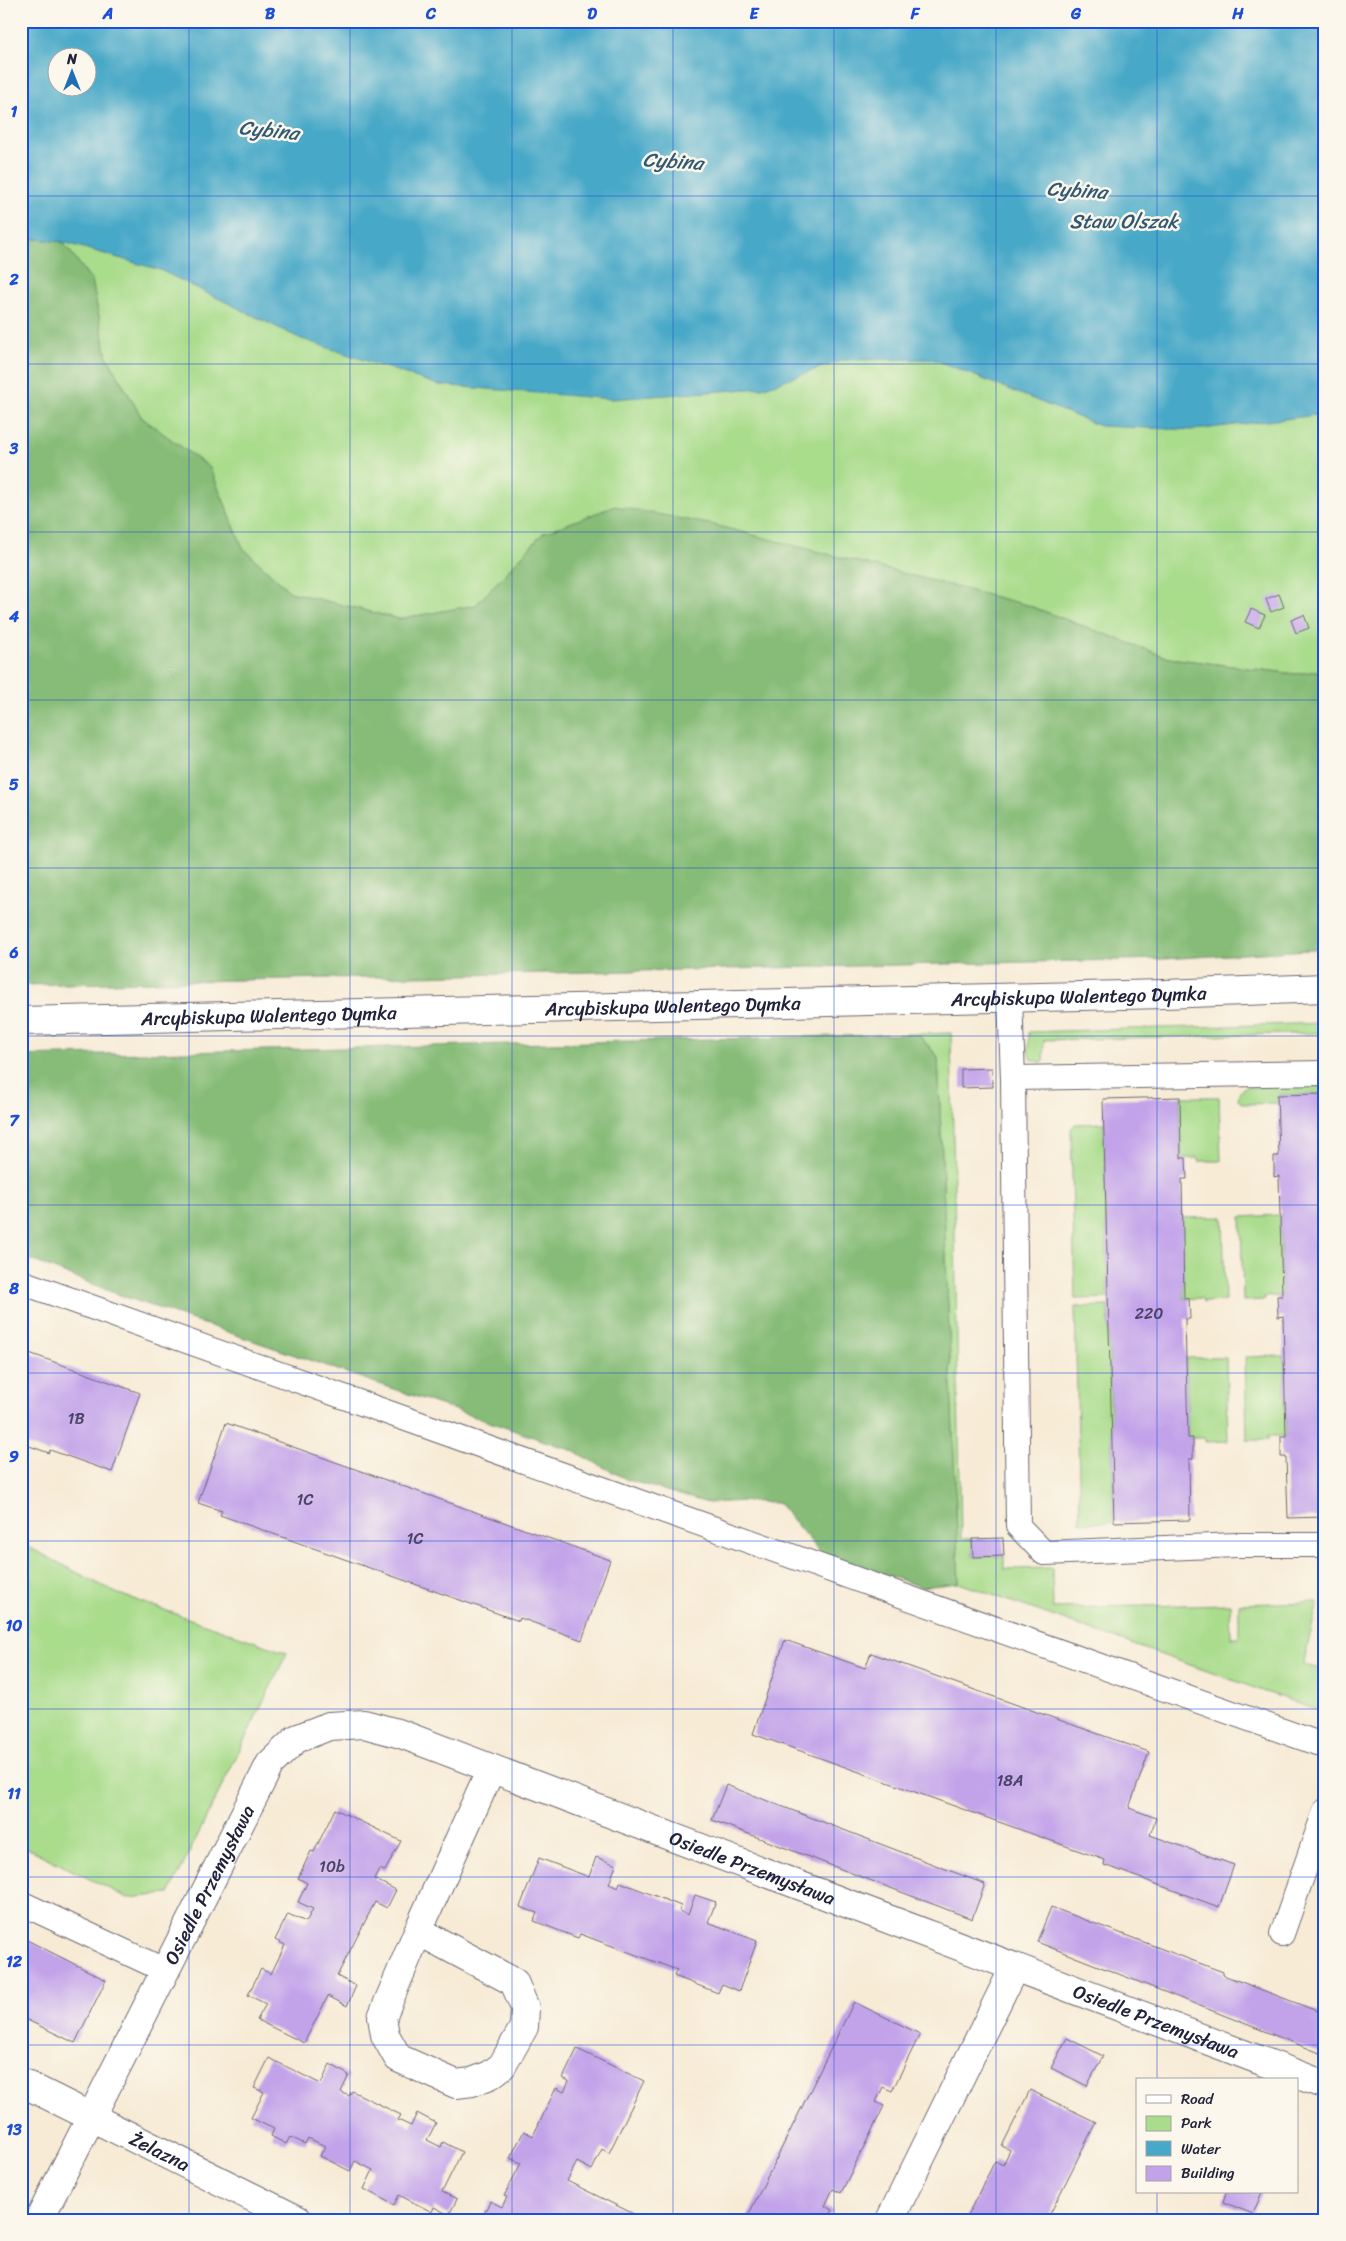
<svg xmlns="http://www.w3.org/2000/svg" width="1346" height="2241" viewBox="0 0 1346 2241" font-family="Sriracha,sans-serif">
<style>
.green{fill:#a9dc8b;stroke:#667f63;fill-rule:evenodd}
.forest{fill:#86bc77;stroke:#546f59}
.water{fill:#47a8c7;stroke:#346581;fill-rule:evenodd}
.building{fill:#c2a3ea}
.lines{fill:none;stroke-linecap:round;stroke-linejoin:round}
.lane-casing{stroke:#6d6871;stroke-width:26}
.street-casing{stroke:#6d6871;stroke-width:30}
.secondary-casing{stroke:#6d6871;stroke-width:30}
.lane{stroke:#fff;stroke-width:24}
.street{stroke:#fff;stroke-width:28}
.secondary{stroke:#fff;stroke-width:28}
.grid{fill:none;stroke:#1d4ed8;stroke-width:1;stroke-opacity:0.55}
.labels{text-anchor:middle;stroke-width:5;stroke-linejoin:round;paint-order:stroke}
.number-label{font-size:16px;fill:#4a4267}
.street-label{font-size:19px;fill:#22223b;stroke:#fbf7ec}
.water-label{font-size:20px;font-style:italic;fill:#315873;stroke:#fbf7ec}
.neatline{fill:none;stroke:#1d4ed8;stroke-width:2}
.grid-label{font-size:16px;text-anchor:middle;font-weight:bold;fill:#1d4ed8}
</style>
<rect width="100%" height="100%" fill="#fbf7ec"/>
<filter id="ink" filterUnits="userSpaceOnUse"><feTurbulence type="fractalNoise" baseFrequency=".02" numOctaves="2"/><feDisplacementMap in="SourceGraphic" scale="10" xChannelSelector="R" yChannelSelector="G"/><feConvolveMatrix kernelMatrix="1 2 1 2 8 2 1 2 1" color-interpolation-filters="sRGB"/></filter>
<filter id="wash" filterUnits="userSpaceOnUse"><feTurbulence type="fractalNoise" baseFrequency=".0096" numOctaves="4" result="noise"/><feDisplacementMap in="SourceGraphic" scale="20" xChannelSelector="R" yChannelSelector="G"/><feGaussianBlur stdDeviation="1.12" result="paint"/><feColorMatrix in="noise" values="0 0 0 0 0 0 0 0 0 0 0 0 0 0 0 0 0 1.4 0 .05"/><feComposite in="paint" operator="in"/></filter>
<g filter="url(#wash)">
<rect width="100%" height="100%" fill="#f7ebd6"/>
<g class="green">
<path d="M21 21H1325V670L1295 674 1169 658 1027 605 543 534 476 605 399 619 290 592 243 548 210 468 142 418 107 357 92 281 63 242 21 237ZM58 58H88V88H58Z"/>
<path d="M1325 1023V1033L1044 1040 1043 1063 1031 1059 1028 1052 1029 1032Z"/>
<path d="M951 1033 961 1539H972L973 1557 1004 1556V1569L1052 1568 1053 1608 1230 1604 1231 1638H1239V1604L1318 1602 1303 1665 1325 1670V1713L959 1583 938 1057 918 1034Z"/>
<path d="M1325 1085V1094L1278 1095V1103L1243 1104 1238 1100 1239 1093 1243 1088 1248 1087Z"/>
<path d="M1180 1097H1219L1221 1161H1199V1158H1181Z"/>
<path d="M1104 1123 1108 1298 1075 1299 1071 1129 1075 1124Z"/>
<path d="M1280 1215 1282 1296 1264 1297 1265 1300 1243 1301 1241 1217Z"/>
<path d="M1223 1217 1225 1301 1203 1302 1202 1298 1184 1299 1182 1218Z"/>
<path d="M1108 1306 1114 1522 1080 1523 1075 1307Z"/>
<path d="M1284 1356 1286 1436H1268V1440H1247L1245 1357Z"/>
<path d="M1186 1358H1226L1228 1441 1205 1442V1438H1188Z"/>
<path d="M21 1543 116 1593 287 1653 169 1894 128 1898 21 1845Z"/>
</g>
<g class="forest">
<path d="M21 237 63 242 92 281 107 357 142 418 210 468 243 548 290 592 399 619 476 605 543 533 615 506 714 525 1027 605 1169 658 1295 674 1325 670V949L1163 959 21 985Z"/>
<path d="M918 1034 938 1057 959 1583 922 1587 820 1552 778 1503 745 1501 708 1503 628 1480 571 1450 117 1294 21 1256V1056Z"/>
</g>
<path class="water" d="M21 21H1325V414L1194 430 1100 426 933 359 843 360 762 388 612 399 438 385 299 338 160 270 63 242 21 237ZM58 58H88V88H58Z"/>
<g id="blocks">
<g class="building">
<path d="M1279 594 1284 607 1271 612 1266 599Z"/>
<path d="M1251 609 1265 615 1259 628 1245 622Z"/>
<path d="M1304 615 1309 628 1296 633 1291 620Z"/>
<path d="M992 1068 993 1087 961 1088V1069Z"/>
<path d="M1325 1094V1517L1288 1518 1286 1457H1281V1436H1286L1283 1316 1278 1317 1277 1296H1282L1279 1176 1274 1177V1156H1279L1277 1095Z"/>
<path d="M1180 1097 1181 1158H1186L1187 1179H1182L1184 1299 1189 1298 1190 1319H1185L1188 1438H1193V1459H1189L1190 1520 1114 1522 1103 1099Z"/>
<path d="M21 1350 140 1393 112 1472 50 1450 49 1453 21 1443Z"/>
<path d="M226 1423 610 1560 582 1640 520 1618 519 1621 220 1515 222 1511 198 1503Z"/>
<path d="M1003 1538 1004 1556 973 1557 972 1539Z"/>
<path d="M785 1640 865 1668 871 1653 1149 1752 1129 1808 1156 1818 1150 1835 1234 1865 1219 1907 1104 1865 1105 1860 753 1734Z"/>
<path d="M726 1785 985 1884 972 1919 712 1820Z"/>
<path d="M335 1809 401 1841 385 1871 379 1869 374 1879 396 1890 387 1908 375 1902 337 1976 356 1986 347 2006 328 1996 304 2043 257 2020 266 2004 248 1995 261 1969 271 1974 285 1945 275 1940 288 1914 306 1922 313 1909 298 1902 307 1883 298 1878 311 1851 314 1852Z"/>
<path d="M596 1857 616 1865 609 1884 618 1888 620 1882 681 1906 679 1911 688 1915 695 1895 716 1902 708 1922 757 1941 739 1991 722 1984 718 1993 674 1976 677 1970 580 1934 578 1938 534 1921 537 1913 520 1907 539 1858 589 1877Z"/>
<path d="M1051 1907 1223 1972V1975L1325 2014V2055L1037 1942Z"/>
<path d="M21 1937 106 1980 75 2043 21 2017Z"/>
<path d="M854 2002 920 2034 892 2091 883 2087 876 2102 884 2106 841 2193 833 2189 825 2206 833 2210 827 2220H746Z"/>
<path d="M1067 2038 1103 2056 1087 2086 1051 2068Z"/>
<path d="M577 2049 644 2081 609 2153 602 2149 592 2170 577 2162 567 2181 646 2220H491L483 2216 490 2201 502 2207 507 2197 504 2196 521 2163 510 2158 524 2131 533 2136 556 2088 564 2092 569 2081 563 2078Z"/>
<path d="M269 2058 321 2084 330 2064 349 2075 341 2092 349 2096 352 2091 401 2115 398 2120 411 2126 417 2113 436 2123 427 2140 441 2147 443 2142 462 2152 442 2192 457 2199 449 2215 434 2207 432 2212 399 2195 394 2205 364 2189 373 2170 355 2161 350 2171 320 2156 325 2146 308 2138 305 2144 290 2137 286 2144 271 2136 274 2129 251 2118 264 2092 254 2088Z"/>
<path d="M1030 2090 1096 2122 1047 2220H965L995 2161 1003 2165 1010 2150 1002 2146Z"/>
<path d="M1226 2192H1262L1253 2214 1223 2202Z"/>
<path d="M1325 2201V2220H1317Z"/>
</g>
</g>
</g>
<g filter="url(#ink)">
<use href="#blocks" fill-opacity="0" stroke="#6d6871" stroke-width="1"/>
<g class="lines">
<defs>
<g id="lane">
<path d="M1010 997 1013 1078 1018 1526 1044 1553 1237 1545H1325"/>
<path d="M1013 1078 1325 1073"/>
<path d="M21 1282 1325 1746"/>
<path d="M21 1903 164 1970"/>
<path d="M1282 1934 1325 1811"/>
</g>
<g id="street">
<path d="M418 1931 514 1982 525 2008 524 2027 502 2066 490 2075 472 2082 456 2084 398 2058 385 2035 382 2017 418 1931 491 1769"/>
<path id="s1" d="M21 2082 298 2220"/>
<path id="s2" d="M39 2220 270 1764 296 1739 329 1726 364 1724 401 1734 1325 2085"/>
<path d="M890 2220 1014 1968"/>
</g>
<g id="secondary">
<path id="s3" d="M21 1021 1164 994 1325 988"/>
</g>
</defs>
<use href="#lane" class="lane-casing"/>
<use href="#street" class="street-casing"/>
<use href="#secondary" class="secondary-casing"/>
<use href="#lane" class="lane"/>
<use href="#street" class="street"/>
<use href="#secondary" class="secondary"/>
</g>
</g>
<path class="grid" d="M189 21V2220M350 21V2220M512 21V2220M673 21V2220M834 21V2220M996 21V2220M1157 21V2080M21 196H1325M21 364H1325M21 532H1325M21 700H1325M21 868H1325M21 1036H1325M21 1205H1325M21 1373H1325M21 1541H1325M21 1709H1325M21 1877H1325M21 2045H1325M1157 2192V2220"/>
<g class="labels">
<g class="number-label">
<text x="1149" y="1319">220</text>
<text x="76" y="1424">1B</text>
<text x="305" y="1505">1C</text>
<text x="415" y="1544">1C</text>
<text x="1010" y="1786">18A</text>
<text x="332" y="1872">10b</text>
</g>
<g class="street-label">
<text dy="7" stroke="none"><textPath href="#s3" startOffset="1058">Arcybiskupa Walentego Dymka</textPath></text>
<text dy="7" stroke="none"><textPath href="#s3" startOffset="652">Arcybiskupa Walentego Dymka</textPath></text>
<text dy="7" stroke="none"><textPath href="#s3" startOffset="248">Arcybiskupa Walentego Dymka</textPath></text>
<text dy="7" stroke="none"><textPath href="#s2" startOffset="1032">Osiedle Przemysława</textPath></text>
<text dy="7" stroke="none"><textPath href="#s2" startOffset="376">Osiedle Przemysława</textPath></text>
<text dy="7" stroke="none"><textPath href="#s2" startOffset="1464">Osiedle Przemysława</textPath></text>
<text dy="7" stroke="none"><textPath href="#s1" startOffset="155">Żelazna</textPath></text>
</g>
<g class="water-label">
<text transform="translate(269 130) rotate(6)" y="7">Cybina</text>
<text transform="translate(673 161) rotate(4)" y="7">Cybina</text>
<text transform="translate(1077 190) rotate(4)" y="7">Cybina</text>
<text x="1124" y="228">Staw Olszak</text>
</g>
</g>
<rect width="1346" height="2241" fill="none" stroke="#fbf7ec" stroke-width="55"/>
<rect x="1136" y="2078" width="162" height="115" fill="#fbf7ec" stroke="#a4a2a5"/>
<rect x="1146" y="2095" width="25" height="8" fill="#ffffff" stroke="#a4a2a5"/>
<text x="1181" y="2104" font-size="15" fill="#22223b">Road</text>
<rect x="1146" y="2116" width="25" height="15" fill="#a9dc8b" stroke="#a4a2a5"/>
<text x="1181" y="2128" font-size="15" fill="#22223b">Park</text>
<rect x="1146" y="2141" width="25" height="15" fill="#47a8c7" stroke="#a4a2a5"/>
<text x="1181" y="2154" font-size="15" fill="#22223b">Water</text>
<rect x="1146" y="2166" width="25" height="15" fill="#c2a3ea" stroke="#a4a2a5"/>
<text x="1181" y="2178" font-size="15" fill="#22223b">Building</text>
<g transform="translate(72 72)"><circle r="24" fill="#fbf7ec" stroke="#a4a2a5"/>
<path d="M0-4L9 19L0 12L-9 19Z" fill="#1f6fb2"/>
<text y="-8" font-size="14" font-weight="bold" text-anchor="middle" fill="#22223b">N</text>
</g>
<rect x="28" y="28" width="1290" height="2186" class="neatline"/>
<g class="grid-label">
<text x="108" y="19">A</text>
<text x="270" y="19">B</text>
<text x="431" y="19">C</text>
<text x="592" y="19">D</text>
<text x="754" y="19">E</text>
<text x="915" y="19">F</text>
<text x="1076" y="19">G</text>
<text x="1238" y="19">H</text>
<text x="14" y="117">1</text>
<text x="14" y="285">2</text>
<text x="14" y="454">3</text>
<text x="14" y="622">4</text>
<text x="14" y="790">5</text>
<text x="14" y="958">6</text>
<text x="14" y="1126">7</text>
<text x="14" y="1294">8</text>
<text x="14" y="1462">9</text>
<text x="14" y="1631">10</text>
<text x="14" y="1799">11</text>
<text x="14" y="1967">12</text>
<text x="14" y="2135">13</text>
</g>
</svg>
